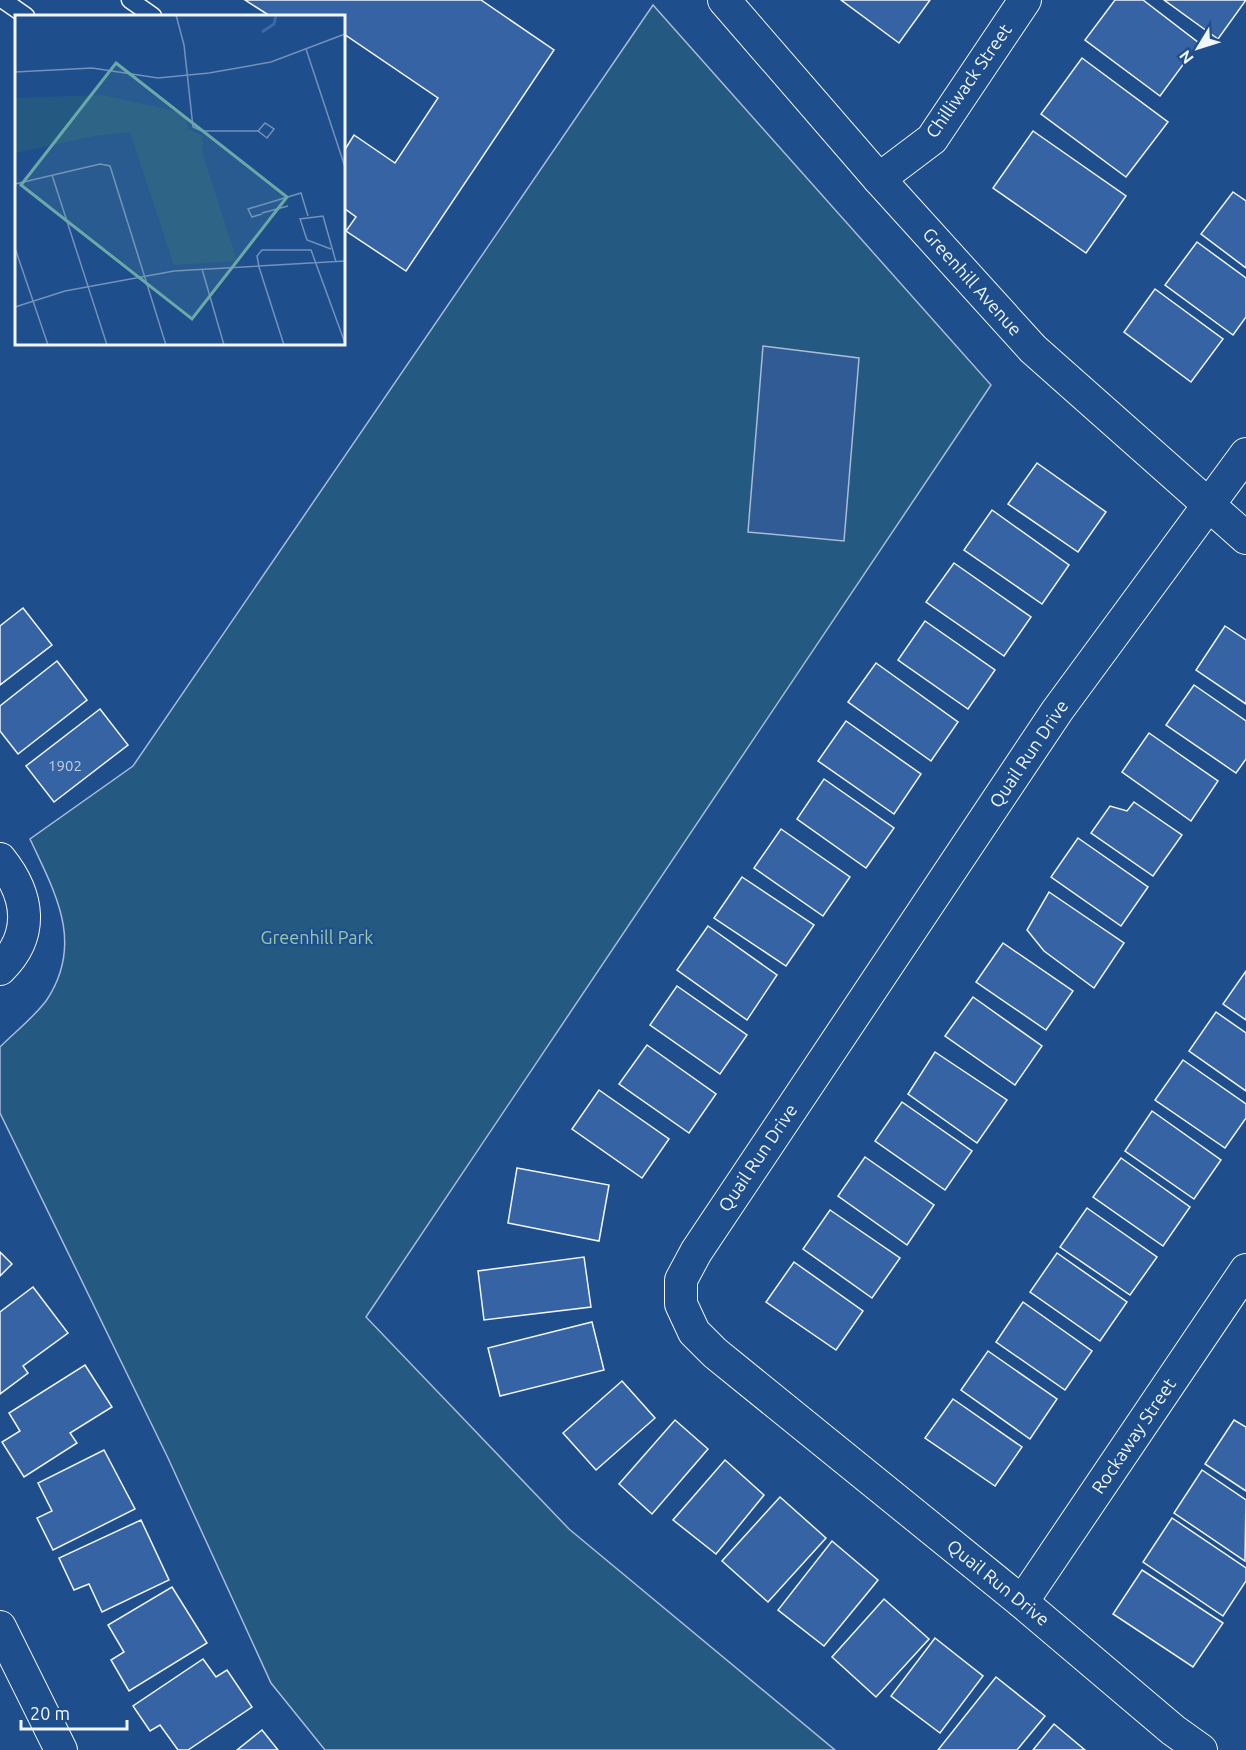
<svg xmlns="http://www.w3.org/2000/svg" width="1246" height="1750" viewBox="0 0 1246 1750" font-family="Ubuntu,sans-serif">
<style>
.green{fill:#245a82;stroke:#a8bbd7;stroke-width:1.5}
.parking{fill:#305b95;stroke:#a8bbd7;stroke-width:1.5}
.building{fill:#3563a3;stroke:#f2f6ff;stroke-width:1.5}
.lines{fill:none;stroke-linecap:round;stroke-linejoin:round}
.lane-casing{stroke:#f2f6ff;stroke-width:19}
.street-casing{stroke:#f2f6ff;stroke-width:34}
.lane{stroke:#1f4e8c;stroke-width:16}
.street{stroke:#1f4e8c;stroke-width:32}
.labels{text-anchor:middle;stroke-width:4.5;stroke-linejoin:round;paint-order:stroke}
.number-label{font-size:15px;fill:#c3d1e8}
.street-label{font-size:18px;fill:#f2f6ff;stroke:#1f4e8c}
.park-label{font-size:18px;fill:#97c8a6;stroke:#1f4e8c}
.inset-river{fill:none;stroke:#3b69a3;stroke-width:3}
.inset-road{fill:none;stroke:#7391ba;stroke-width:1.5}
.view{fill:#6aa9a8;fill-opacity:0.15;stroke:#6aa9a8;stroke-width:3}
.inset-edge{fill:none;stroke:#f2f6ff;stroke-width:3}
</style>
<rect width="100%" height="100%" fill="#1f4e8c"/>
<path class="green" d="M653 5 991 385 366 1317 569 1529 835 1750H325L271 1683 168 1458 0 1113V1047C15 1032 33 1018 46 1001 85 943 55 893 30 839L133 766Z"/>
<path class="parking" d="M763 346 859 358 844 541 748 532Z"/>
<g class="building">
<path d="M245 0H481L554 50 406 271 346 231 356 217 344 208V151L354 135 395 163 438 98 344 34V16H270Z"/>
<path d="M841 0H930L899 43Z"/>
<path d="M1115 0H1143L1199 43 1160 96 1085 40Z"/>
<path d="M1164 0H1246L1218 39Z"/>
<path d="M1082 58 1168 122 1126 177 1041 114Z"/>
<path d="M1033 131 1126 196 1086 253 993 188Z"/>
<path d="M1233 192 1246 201V268L1201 234Z"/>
<path d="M1197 242 1246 278V317L1233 335 1165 285Z"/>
<path d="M1155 289 1223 339 1191 382 1124 332Z"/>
<path d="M1037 463 1106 512 1078 552 1008 504Z"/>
<path d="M992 510 1069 565 1042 604 964 550Z"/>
<path d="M954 563 1031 617 1004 656 926 602Z"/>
<path d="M23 608 52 645 0 685V626Z"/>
<path d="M925 621 995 670 968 709 898 660Z"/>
<path d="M1225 626 1246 640V704L1196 670Z"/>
<path d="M57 661 87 700 18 754 0 731V706Z"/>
<path d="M876 663 958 722 931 761 848 702Z"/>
<path d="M1194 685 1246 721V759L1236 773 1166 725Z"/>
<path d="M100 709 128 745 54 802 26 766Z"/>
<path d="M846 721 921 774 894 814 818 761Z"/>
<path d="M1149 733 1218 781 1191 821 1122 772Z"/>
<path d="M824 779 894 828 866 868 797 819Z"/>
<path d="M1134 802 1182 835 1153 876 1091 833 1110 806 1127 811Z"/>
<path d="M781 829 850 877 823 916 754 868Z"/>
<path d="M1078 838 1148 887 1121 926 1051 877Z"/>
<path d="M742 877 814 925 786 966 714 918Z"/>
<path d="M1049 892 1124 943 1094 988 1044 951 1027 930Z"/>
<path d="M708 926 777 975 747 1020 677 970Z"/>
<path d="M1003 943 1073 991 1046 1030 976 982Z"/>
<path d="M1246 971V1020L1223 1004Z"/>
<path d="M677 986 747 1035 720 1074 650 1025Z"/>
<path d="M973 997 1042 1046 1015 1085 945 1036Z"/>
<path d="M1216 1012 1246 1033V1091L1189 1051Z"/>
<path d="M647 1045 716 1094 689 1133 619 1084Z"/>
<path d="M935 1052 1007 1100 977 1143 908 1094Z"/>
<path d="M1183 1060 1246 1104V1118L1225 1148 1155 1100Z"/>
<path d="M599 1090 669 1139 642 1178 572 1129Z"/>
<path d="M902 1102 972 1151 945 1190 875 1141Z"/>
<path d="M1152 1111 1221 1160 1194 1199 1125 1151Z"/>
<path d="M865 1157 934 1205 907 1245 838 1196Z"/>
<path d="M1121 1158 1190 1207 1163 1246 1093 1197Z"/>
<path d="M517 1168 609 1185 599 1241 508 1223Z"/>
<path d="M1087 1208 1157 1257 1130 1295 1060 1247Z"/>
<path d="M830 1210 900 1258 872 1298 803 1249Z"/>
<path d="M0 1252 12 1264 0 1276Z"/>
<path d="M1057 1253 1127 1302 1100 1341 1030 1292Z"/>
<path d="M584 1257 591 1307 484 1320 478 1271Z"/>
<path d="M794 1262 863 1311 836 1350 766 1302Z"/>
<path d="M33 1287 68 1333 23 1366 28 1373 0 1394V1312Z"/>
<path d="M1023 1302 1092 1351 1065 1390 996 1342Z"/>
<path d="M592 1322 604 1370 500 1396 488 1348Z"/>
<path d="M988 1351 1057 1399 1030 1439 961 1390Z"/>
<path d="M85 1365 112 1407 70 1433 77 1443 24 1477 2 1442 20 1431 9 1413Z"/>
<path d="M622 1381 655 1418 596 1470 563 1433Z"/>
<path d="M953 1399 1022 1447 995 1486 925 1438Z"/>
<path d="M675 1420 708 1449 652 1514 619 1484Z"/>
<path d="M1234 1420 1246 1427V1491L1205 1464Z"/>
<path d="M104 1450 135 1509 53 1550 37 1518 52 1511 38 1483Z"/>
<path d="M725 1460 764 1495 716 1554 673 1520Z"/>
<path d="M1202 1470 1246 1500 1245 1561 1174 1513Z"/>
<path d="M780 1497 826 1538 768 1602 722 1561Z"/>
<path d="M1172 1518 1246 1568V1581L1223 1616 1143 1562Z"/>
<path d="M141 1520 169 1580 102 1612 89 1584 74 1590 59 1558Z"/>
<path d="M832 1541 878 1580 824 1646 778 1610Z"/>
<path d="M1142 1570 1223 1623 1193 1667 1113 1614Z"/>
<path d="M172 1587 207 1643 129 1691 111 1660 124 1652 108 1625Z"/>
<path d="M884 1599 929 1639 876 1697 832 1657Z"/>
<path d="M935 1638 983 1676 940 1733 891 1696Z"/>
<path d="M203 1659 216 1677 227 1670 252 1707 188 1750H178L160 1725 150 1731 133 1706Z"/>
<path d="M996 1677 1045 1716 1017 1750H938Z"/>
<path d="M1054 1724 1085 1750H1033Z"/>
<path d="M262 1730 278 1750H237Z"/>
</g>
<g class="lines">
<defs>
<g id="lane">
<path d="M3 0 26 16"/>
<path d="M130 0 153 16"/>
</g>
<g id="street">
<path d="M724 0 879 179 1033 349 1246 538"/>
<path d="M879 179 932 139 1025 0"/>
<path d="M0 859C29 895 35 935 0 969"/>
<path d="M1022 1602 1246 1270"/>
<path d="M0 1627 61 1750"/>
<path d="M1201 1750 1173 1730 1022 1602 715 1353 694 1332 681 1304V1280L696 1252 1057 711 1246 454"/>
</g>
</defs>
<use href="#lane" class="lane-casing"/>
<use href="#street" class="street-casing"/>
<use href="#lane" class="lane"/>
<use href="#street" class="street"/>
</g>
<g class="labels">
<g class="number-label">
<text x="65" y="771">1902</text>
</g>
<g class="street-label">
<text transform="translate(969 81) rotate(-55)" y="6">Chilliwack Street</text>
<text transform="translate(972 282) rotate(48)" y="6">Greenhill Avenue</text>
<text transform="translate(1029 754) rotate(-56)" y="6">Quail Run Drive</text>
<text transform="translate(758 1158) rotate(-56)" y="6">Quail Run Drive</text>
<text transform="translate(1134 1436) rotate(-56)" y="6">Rockaway Street</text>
<text transform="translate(998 1583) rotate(39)" y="6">Quail Run Drive</text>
</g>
<g class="park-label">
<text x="317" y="944">Greenhill Park</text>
</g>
</g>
<g transform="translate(15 15)">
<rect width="330" height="330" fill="#1f4e8c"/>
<path d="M87 80 169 98 173 114 188 121 187 137 222 246 159 250 115 117 79 121 0 138V83Z" fill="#245a82"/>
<path class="inset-river" d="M247 17 259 9 261 0"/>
<path class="inset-road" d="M111 0H135M161 0 169 30 178 112 187 116H243L252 123 259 114 250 108 243 116M291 34 330 152M0 57 77 53 143 63 194 58 256 47 330 19M37 160 92 330M0 169 85 149 95 151 151 330M247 198 273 191M247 199 237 202 233 194 286 178 293 201M0 233 33 330M316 234 292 225 285 204 308 201 321 247M187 254 209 330M0 292 50 276 159 256 330 246M269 330 244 252 242 241 247 235H296L330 328"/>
<path class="view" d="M101 48 272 182 177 304 6 170Z"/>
<rect width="330" height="330" class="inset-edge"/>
</g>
<g transform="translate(1198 48) rotate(232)" stroke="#1f4e8c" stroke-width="4.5" paint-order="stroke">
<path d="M0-4.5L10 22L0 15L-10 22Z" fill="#f2f6ff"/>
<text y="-9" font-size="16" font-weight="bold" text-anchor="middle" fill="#f2f6ff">N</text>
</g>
<path d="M21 1720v9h106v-9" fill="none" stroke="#f2f6ff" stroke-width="3"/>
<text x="30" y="1720" font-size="18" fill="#f2f6ff" stroke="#1f4e8c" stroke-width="4.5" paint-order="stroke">20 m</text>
</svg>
